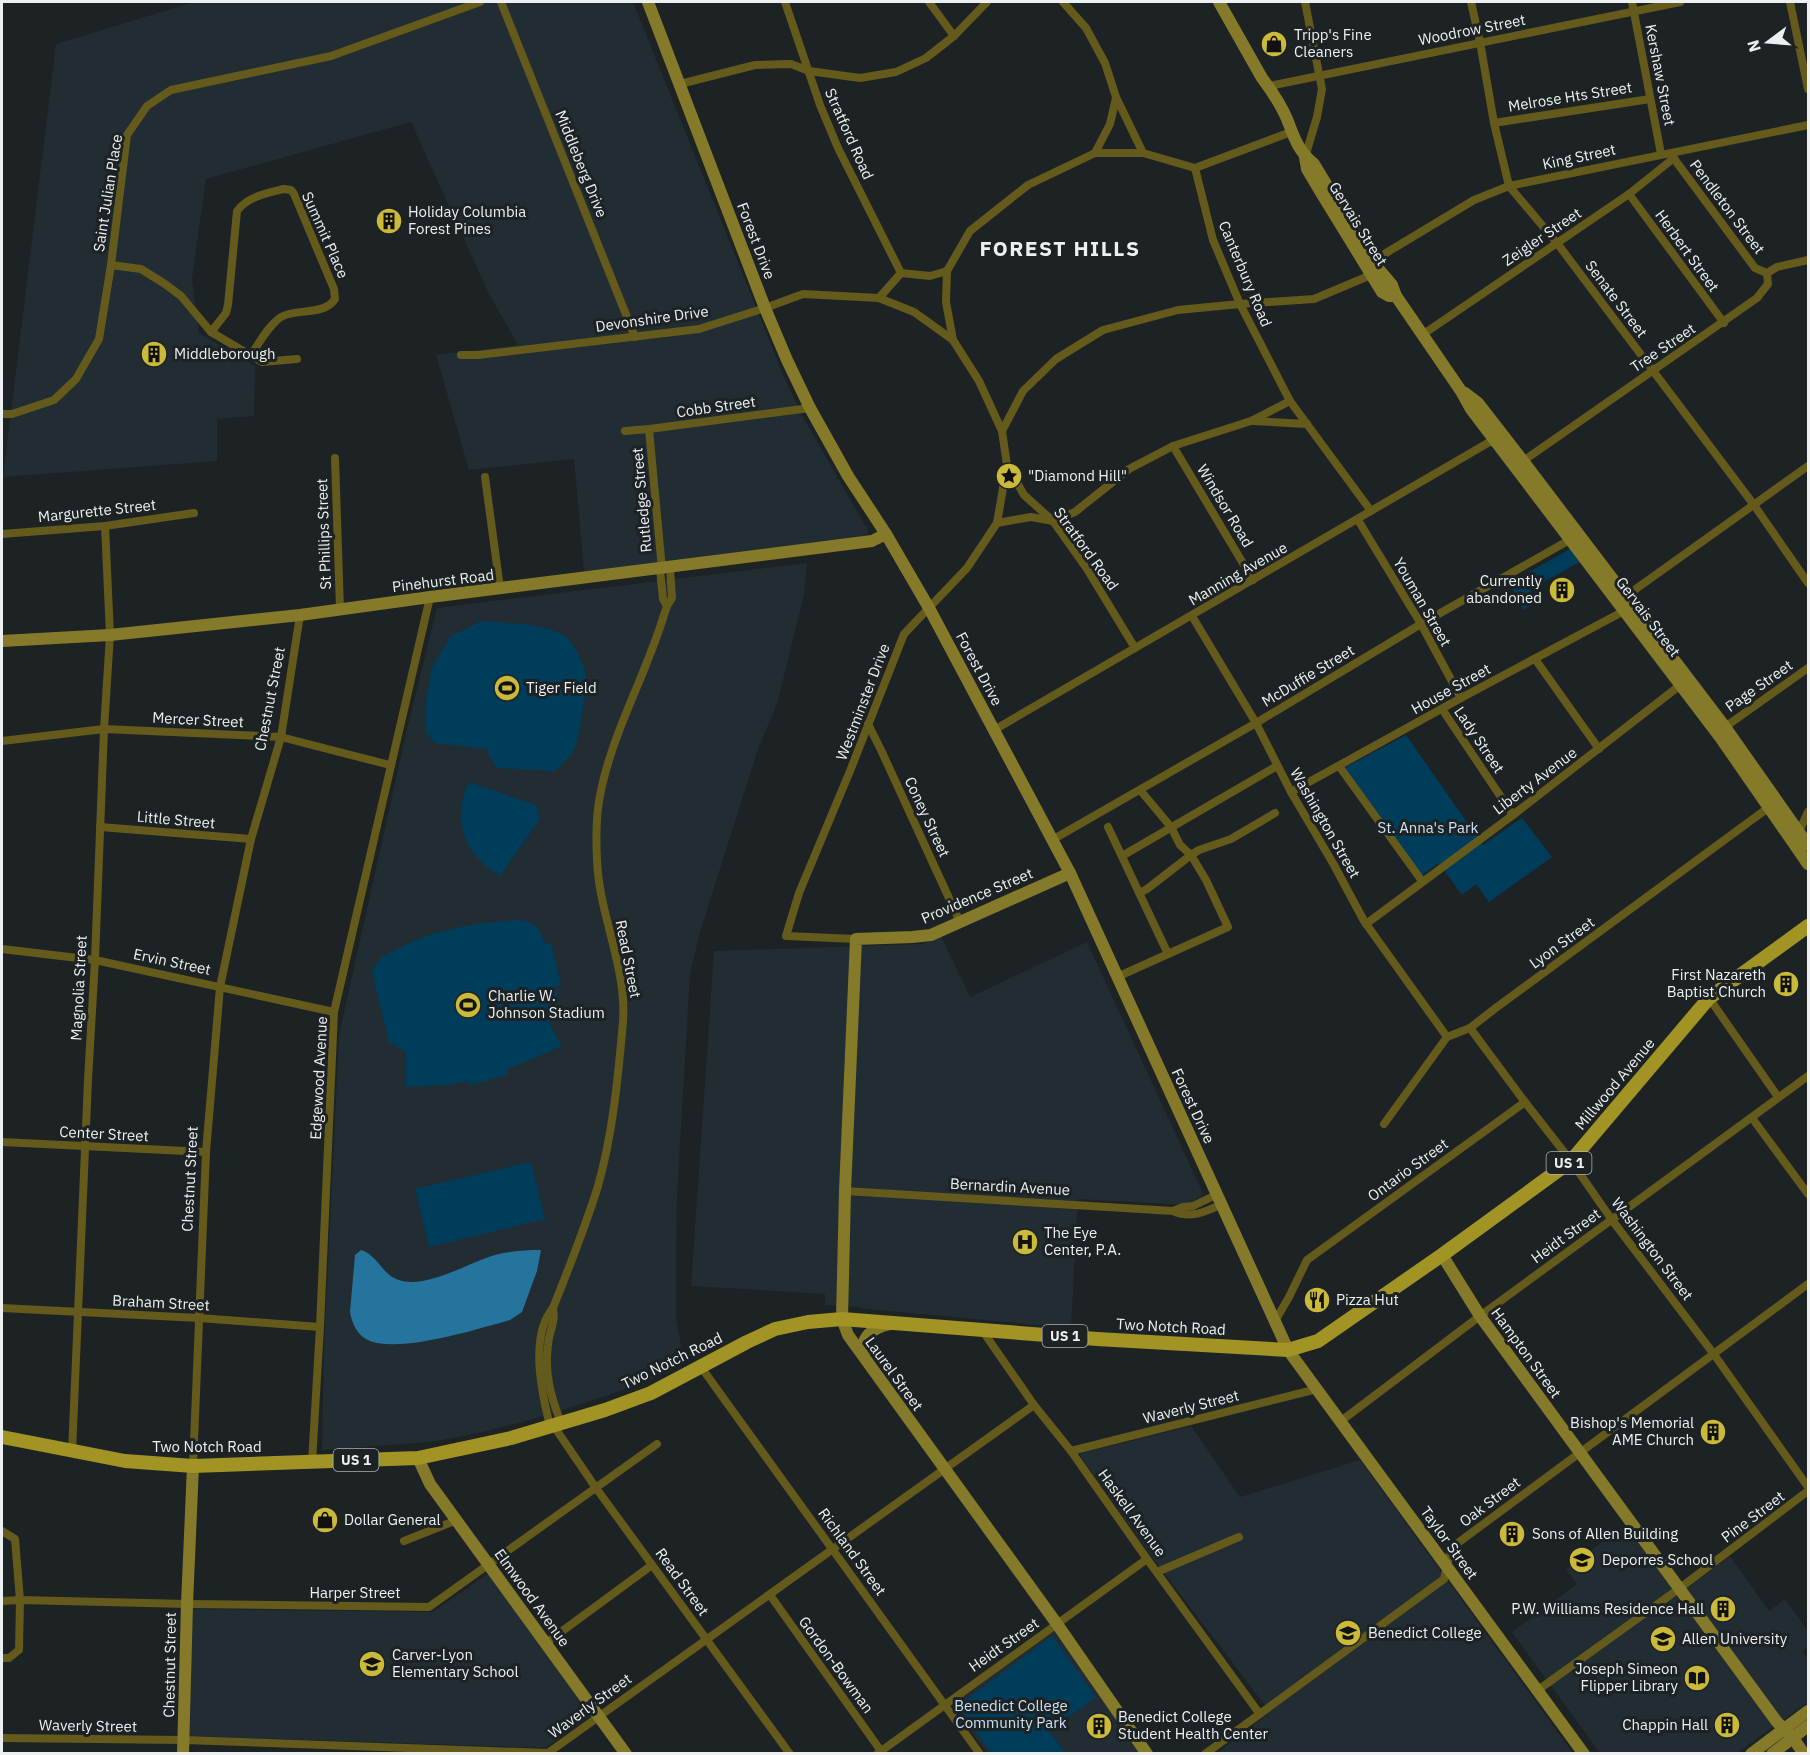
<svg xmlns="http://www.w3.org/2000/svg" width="1810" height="1755" viewBox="0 0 1810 1755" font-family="'IBM Plex Sans',sans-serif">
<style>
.built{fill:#222c33}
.green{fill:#003d5a}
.water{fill:#25749e}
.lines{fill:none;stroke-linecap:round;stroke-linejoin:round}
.street{stroke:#635a1b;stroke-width:8}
.secondary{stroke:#857a2a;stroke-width:12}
.primary{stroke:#a19324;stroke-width:14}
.labels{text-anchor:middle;stroke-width:6;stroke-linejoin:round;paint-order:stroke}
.shield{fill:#1d2225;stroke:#afb2b4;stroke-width:1.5}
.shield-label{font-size:14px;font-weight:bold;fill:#edf0f2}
.street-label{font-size:15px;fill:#edf0f2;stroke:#1d2225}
.poi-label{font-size:15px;fill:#edf0f2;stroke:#1d2225;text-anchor:start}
.park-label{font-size:15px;fill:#cbe1f0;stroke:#1d2225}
.district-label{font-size:21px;font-weight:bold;letter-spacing:1.5px;fill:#edf0f2;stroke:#1d2225}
</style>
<rect width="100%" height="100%" fill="#1d2225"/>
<g class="built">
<path d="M194 2H633L784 377 804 419 869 532 860 538 696 560 584 571 574 459 469 470 436 355 518 345 488 292 411 122 206 179 192 279 199 333 255 366 254 416 217 419V461L3 477 56 44Z"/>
<path d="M807 563 804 595 777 704 758 749 700 932 690 974 677 1196 676 1269V1318L684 1362 654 1379 603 1397 530 1420 474 1434 430 1442 322 1450 324 1348 339 1035 407 729 437 608Z"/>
<path d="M941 936 970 997 1087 942 1202 1191 1201 1196 1187 1205 1078 1199 1071 1328 867 1309 858 1307 825 1305V1294L691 1286 714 951 923 944Z"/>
<path d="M1191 1426 1240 1497 1360 1460 1573 1753H1217L1270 1712 1155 1561 1079 1454Z"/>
<path d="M1626 1524 1677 1596 1730 1556 1769 1611 1785 1599 1808 1631V1646L1802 1651 1808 1659V1702L1737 1753H1600L1512 1632 1577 1584 1566 1569Z"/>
<path d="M489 1573 591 1716 545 1748 190 1736 191 1609 433 1612Z"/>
<path d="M1054 1631 1143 1753H987L952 1705Z"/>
</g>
<g class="green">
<path d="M1570 549 1580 562 1530 589 1536 602 1523 610 1510 583Z"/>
<path d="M481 621C505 624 547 622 566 637 574 643 586 668 586 677 587 690 579 740 574 750 570 757 562 764 556 771L496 768 486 749 435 743 425 731 426 700 432 668 451 636Z"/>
<path d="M1406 735 1483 845 1522 818 1552 857 1489 902 1476 884 1462 895 1439 863 1419 877 1344 768Z"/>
<path d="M469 782 536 805 540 819 500 876C464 856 451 818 469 782Z"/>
<path d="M518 920C537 923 539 927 545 944L551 943 561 984 556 986C558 1001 558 1006 546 1017L562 1046 506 1070 507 1075 470 1085 468 1081 448 1085 406 1087V1052L389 1042 372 972C374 968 376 963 379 960 385 955 393 951 399 948 436 929 477 922 518 920Z"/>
<path d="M531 1162 545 1219 429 1247 415 1189Z"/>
<path d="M1052 1636 1096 1697 1049 1731 1065 1753H991L957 1706Z"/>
</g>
<path class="water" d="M361 1250C376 1254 382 1273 396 1279 424 1291 467 1263 495 1255 510 1251 525 1250 541 1250L537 1271 522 1312 510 1320C477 1329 402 1353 370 1341 357 1336 352 1323 350 1312L355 1255Z"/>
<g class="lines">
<g class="street">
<path d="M501 2 635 337"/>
<path d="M785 2 820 105 838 148 901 273"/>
<path d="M929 2 954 36"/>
<path d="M1063 2 1086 28 1105 63 1116 97 1143 153"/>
<path d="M1305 2 1322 89 1317 117 1305 157"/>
<path d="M1471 2 1480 42 1494 123 1509 186 1557 243 1754 505 1808 583"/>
<path d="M1632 2 1661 154"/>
<path d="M1790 2 1808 89"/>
<path d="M680 84 755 65 791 64 809 71 860 78 896 72 926 58 954 36 987 2"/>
<path d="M1269 86 1680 2"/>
<path d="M1494 123 1650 99"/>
<path d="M1095 153 1110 124 1116 98"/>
<path d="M1672 156 1755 268 1767 273"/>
<path d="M1195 168 1213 240 1240 304 1290 401 1371 511"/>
<path d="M1195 168 1291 132"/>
<path d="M1629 194 1724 323"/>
<path d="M111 265 141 269 165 284 181 296 211 332 262 362 297 359"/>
<path d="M1375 265 1386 253 1474 200 1509 186 1808 125"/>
<path d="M947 271 946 302 953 340 979 381 1002 431 1007 465 1024 495 1053 521 1087 569 1135 648"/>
<path d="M901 273 930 276 947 271 970 231 1028 185 1095 153H1143L1195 168"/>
<path d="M1767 273 1777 267 1808 260"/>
<path d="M879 298 901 273"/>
<path d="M211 332 226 313 228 305 237 211C248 196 268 193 284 189L291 190 294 194 334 289 335 299C324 316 297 308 281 317 269 325 259 343 251 355"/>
<path d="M1422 335 1629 194 1674 158"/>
<path d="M461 355H478L699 329 765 308 803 294 879 298 914 312 953 340"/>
<path d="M2 414H12L54 400 76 379 99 339 111 265 127 135 147 106 171 90 331 56 480 2"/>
<path d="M1253 421 1307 424"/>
<path d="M649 429 662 569"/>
<path d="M625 431 649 429 810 408"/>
<path d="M1002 431 1023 391 1056 359 1103 330 1178 310 1240 304 1314 299 1371 275"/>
<path d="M1173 446 1253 580"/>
<path d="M335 458 340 609"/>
<path d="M1523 461 1757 298 1768 284 1767 273"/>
<path d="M485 477 500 588"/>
<path d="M1358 520 1421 624 1461 698"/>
<path d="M997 523 1031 517 1053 521 1075 512 1129 469 1173 446 1251 421 1290 401"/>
<path d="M2 534 105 526 194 513"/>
<path d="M1626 596 1808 466"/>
<path d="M667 606 672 598 670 568"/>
<path d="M1192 616 1256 723 1291 792 1334 865 1364 921 1447 1037"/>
<path d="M1535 659 1599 749"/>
<path d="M1442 709 1513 815"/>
<path d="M868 724 881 750 960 922"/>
<path d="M1725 727 1808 668"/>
<path d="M994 730 1493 440"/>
<path d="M2 741 104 729 281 737 390 765"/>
<path d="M1339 766 1422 881"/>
<path d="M1140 790 1171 827 1180 845 1191 855 1199 850 1231 839 1275 813"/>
<path d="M1291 792 1461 698 1624 611"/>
<path d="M100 827 251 839"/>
<path d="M1108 827 1168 954"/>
<path d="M1797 836 1808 812"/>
<path d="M1052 840 1256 723 1421 624 1573 538"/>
<path d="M1122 856 1277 766"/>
<path d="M1366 924 1513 815 1683 683"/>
<path d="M856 939 786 936 799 893 850 771 904 634 967 568 997 523 1007 465"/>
<path d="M2 949 95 960 334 1012"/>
<path d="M1117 977 1228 927 1206 880 1191 855 1147 889 1139 893"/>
<path d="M1709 998 1778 1097"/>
<path d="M1470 1028 1525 1102 1571 1161 1612 1220 1713 1353 1808 1487"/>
<path d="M1752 1118 1808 1194"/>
<path d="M1384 1124 1447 1037 1470 1028 1497 1007 1772 805"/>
<path d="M2 1142 206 1152"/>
<path d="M845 1191 1173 1211C1191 1219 1205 1212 1222 1204"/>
<path d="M1173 1211 1183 1207 1193 1206 1218 1194"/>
<path d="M2 1308 199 1318 320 1327"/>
<path d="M553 1308C556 1322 549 1331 548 1345 544 1373 551 1397 561 1423"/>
<path d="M1275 1321 1289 1297 1307 1260 1525 1102"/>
<path d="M982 1330 1034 1405 1071 1451 1147 1559 1259 1713"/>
<path d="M701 1367 980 1754"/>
<path d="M1341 1421 1480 1316 1808 1076"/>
<path d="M553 1425 596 1488 790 1754"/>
<path d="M550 1426C542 1394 529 1336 553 1308 569 1268 585 1228 598 1186 613 1133 618 1077 623 1022 627 967 599 915 597 860 596 840 596 820 599 801 610 736 645 678 664 615L667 606 663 599 660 569"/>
<path d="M1071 1451 1317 1389"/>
<path d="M72 1452 88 1080 95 960 104 729 110 635 105 526"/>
<path d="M312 1462 320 1327 334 1012 430 597"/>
<path d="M193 1466 206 1152 220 987 251 839 281 737 300 615"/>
<path d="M2 1531 15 1539 20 1600 19 1650 9 1658H2"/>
<path d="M404 1541 457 1520"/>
<path d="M1157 1572 1239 1537"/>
<path d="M770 1595 881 1751"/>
<path d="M2 1601 20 1600 187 1604 429 1607 657 1444"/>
<path d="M546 1643 652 1565"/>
<path d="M1538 1690 1680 1588 1808 1491"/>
<path d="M2 1738 184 1740 548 1753 1034 1405"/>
<path d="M877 1754 1147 1559"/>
<path d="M1205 1754 1444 1579 1451 1548 1808 1284"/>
</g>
<g class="secondary">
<path d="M648 2 765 308 787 360 810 408 848 476 886 534 929 608 1070 873 1288 1350 1584 1754"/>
<path d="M1219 2 1262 78C1271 90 1281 105 1287 119 1294 137 1298 151 1314 164L1375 265 1392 285 1396 296 1461 391 1471 409 1720 737 1808 864"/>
<path d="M1305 157 1307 169 1320 191 1382 292 1389 296H1396"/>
<path d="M1465 393 1478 403 1523 461 1725 727 1808 845"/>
<path d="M2 641 110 635 300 615 430 597 872 541 886 534"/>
<path d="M1070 873 931 935 912 937 856 939 845 1191 842 1319 848 1335 1057 1624 1147 1754"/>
<path d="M1442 1255 1480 1316 1777 1722 1793 1738 1804 1754"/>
<path d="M864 1356C859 1337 874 1327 890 1324"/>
<path d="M418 1458 430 1484 626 1754"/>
<path d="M183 1754 187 1604 193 1466"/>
<path d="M1751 1754 1808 1711"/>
<path d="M1772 1754 1808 1726"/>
</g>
<path class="primary" d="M2 1437 125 1461 193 1466 418 1458 511 1438 605 1410 651 1393 747 1342 775 1329 808 1322 842 1319 1097 1339 1288 1350 1318 1341 1442 1255 1571 1161 1709 998 1808 926"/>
</g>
<defs>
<symbol id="shop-disc" viewBox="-11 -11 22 22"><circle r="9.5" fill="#cbba39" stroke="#1d2225"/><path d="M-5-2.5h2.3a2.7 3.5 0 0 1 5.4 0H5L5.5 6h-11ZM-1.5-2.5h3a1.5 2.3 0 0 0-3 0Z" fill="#111"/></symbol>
<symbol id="building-disc" viewBox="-11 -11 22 22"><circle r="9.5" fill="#cbba39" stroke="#1d2225"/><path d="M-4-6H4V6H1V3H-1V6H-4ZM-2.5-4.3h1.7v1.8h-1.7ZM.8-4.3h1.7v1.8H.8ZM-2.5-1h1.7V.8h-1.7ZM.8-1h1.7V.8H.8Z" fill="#111"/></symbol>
<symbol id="sight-disc" viewBox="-11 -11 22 22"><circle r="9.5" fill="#cbba39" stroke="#1d2225"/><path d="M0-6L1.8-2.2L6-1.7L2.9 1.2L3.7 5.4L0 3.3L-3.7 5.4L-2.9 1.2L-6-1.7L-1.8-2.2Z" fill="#111"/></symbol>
<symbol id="stadium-disc" viewBox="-11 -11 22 22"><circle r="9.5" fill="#cbba39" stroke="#1d2225"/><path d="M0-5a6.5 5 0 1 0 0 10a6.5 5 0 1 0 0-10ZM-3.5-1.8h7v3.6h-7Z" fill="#111"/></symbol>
<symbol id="hospital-disc" viewBox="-11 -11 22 22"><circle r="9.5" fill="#cbba39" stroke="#1d2225"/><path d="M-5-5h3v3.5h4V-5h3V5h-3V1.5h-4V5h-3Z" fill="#111"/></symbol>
<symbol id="restaurant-disc" viewBox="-11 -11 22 22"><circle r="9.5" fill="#cbba39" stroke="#1d2225"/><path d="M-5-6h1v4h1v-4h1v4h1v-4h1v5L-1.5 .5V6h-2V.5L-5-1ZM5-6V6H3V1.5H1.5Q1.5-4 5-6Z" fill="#111"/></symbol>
<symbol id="school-disc" viewBox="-11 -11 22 22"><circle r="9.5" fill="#cbba39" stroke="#1d2225"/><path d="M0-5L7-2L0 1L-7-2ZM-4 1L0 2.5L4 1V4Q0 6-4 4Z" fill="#111"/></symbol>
<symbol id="university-disc" viewBox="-11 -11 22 22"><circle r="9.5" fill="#cbba39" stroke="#1d2225"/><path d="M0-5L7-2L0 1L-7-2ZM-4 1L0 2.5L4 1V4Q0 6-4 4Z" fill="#111"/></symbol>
<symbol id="library-disc" viewBox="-11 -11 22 22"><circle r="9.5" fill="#cbba39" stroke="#1d2225"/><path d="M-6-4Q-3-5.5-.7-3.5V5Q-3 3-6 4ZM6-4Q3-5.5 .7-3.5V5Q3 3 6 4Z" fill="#111"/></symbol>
</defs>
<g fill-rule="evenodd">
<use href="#shop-disc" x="1259" y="29" width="30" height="30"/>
<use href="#building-disc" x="374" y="206" width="30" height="30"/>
<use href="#building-disc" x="139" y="339" width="30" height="30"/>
<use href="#sight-disc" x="994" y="461" width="30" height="30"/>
<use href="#building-disc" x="1547" y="575" width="30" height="30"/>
<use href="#stadium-disc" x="492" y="673" width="30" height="30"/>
<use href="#building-disc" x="1771" y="969" width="30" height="30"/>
<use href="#stadium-disc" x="453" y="990" width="30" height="30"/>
<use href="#hospital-disc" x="1010" y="1227" width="30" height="30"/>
<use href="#restaurant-disc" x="1302" y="1285" width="30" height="30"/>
<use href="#building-disc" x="1698" y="1417" width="30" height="30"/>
<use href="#shop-disc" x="310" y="1505" width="30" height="30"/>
<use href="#building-disc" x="1497" y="1519" width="30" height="30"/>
<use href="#school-disc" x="1567" y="1545" width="30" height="30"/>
<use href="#building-disc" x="1708" y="1594" width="30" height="30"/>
<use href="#university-disc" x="1333" y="1618" width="30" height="30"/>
<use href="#university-disc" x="1648" y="1624" width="30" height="30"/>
<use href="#school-disc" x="357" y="1649" width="30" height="30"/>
<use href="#library-disc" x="1682" y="1663" width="30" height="30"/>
<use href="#building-disc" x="1712" y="1710" width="30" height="30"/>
<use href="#building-disc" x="1084" y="1711" width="30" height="30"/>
</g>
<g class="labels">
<g class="shield">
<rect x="1546.5" y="1152" width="45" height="22" rx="4.5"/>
<rect x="1042.5" y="1325" width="45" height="22" rx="4.5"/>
<rect x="333.5" y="1449" width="45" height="22" rx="4.5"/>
</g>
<g class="shield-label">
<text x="1569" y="1168">US 1</text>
<text x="1065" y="1341">US 1</text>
<text x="356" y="1465">US 1</text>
</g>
<g class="street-label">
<text transform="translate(1472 30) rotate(-11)" y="5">Woodrow Street</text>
<text transform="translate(1660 75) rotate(79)" y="5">Kershaw Street</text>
<text transform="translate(1570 97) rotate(-9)" y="5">Melrose Hts Street</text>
<text transform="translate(849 134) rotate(66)" y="5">Stratford Road</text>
<text transform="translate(1579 157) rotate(-12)" y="5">King Street</text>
<text transform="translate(581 164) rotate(68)" y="5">Middleberg Drive</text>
<text transform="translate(108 193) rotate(-81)" y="5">Saint Julian Place</text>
<text transform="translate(1727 207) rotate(53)" y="5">Pendleton Street</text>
<text transform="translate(1358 224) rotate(58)" y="5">Gervais Street</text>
<text transform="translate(325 235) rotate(66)" y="5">Summit Place</text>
<text transform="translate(1542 237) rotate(-34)" y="5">Zeigler Street</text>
<text transform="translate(756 241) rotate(69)" y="5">Forest Drive</text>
<text transform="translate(1687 251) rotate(54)" y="5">Herbert Street</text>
<text transform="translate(1245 274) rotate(67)" y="5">Canterbury Road</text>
<text transform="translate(1616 299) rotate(53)" y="5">Senate Street</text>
<text transform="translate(652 319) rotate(-8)" y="5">Devonshire Drive</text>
<text transform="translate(1663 348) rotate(-34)" y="5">Tree Street</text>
<text transform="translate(716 407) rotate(-8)" y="5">Cobb Street</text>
<text transform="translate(642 500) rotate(-95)" y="5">Rutledge Street</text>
<text transform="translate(1225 506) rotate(59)" y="5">Windsor Road</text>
<text transform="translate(97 511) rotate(-6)" y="5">Margurette Street</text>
<text transform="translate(324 534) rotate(-92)" y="5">St Phillips Street</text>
<text transform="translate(1086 549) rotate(54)" y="5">Stratford Road</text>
<text transform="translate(1238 574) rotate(-30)" y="5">Manning Avenue</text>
<text transform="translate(443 581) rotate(-7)" y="5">Pinehurst Road</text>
<text transform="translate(1422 602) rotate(60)" y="5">Youman Street</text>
<text transform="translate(1648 617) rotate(53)" y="5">Gervais Street</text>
<text transform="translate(979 669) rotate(62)" y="5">Forest Drive</text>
<text transform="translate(1308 676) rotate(-31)" y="5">McDuffie Street</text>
<text transform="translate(1759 686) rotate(-35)" y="5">Page Street</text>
<text transform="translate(1451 689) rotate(-29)" y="5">House Street</text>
<text transform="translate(270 699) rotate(-79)" y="5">Chestnut Street</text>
<text transform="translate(863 702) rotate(-69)" y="5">Westminster Drive</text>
<text transform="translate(198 720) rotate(3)" y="5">Mercer Street</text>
<text transform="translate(1479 740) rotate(56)" y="5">Lady Street</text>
<text transform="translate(1535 781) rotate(-37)" y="5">Liberty Avenue</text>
<text transform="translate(927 817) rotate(65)" y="5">Coney Street</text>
<text transform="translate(176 820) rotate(5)" y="5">Little Street</text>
<text transform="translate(1325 823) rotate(60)" y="5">Washington Street</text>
<text transform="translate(977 896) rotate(-23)" y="5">Providence Street</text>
<text transform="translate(1562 943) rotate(-36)" y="5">Lyon Street</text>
<text transform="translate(628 959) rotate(79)" y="5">Read Street</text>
<text transform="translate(172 962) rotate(12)" y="5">Ervin Street</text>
<text transform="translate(79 988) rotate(-87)" y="5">Magnolia Street</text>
<text transform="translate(319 1078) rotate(-87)" y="5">Edgewood Avenue</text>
<text transform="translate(1615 1084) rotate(-50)" y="5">Millwood Avenue</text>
<text transform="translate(1193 1106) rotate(65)" y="5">Forest Drive</text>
<text transform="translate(104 1134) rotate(3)" y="5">Center Street</text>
<text transform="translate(1408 1170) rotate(-36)" y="5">Ontario Street</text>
<text transform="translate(190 1179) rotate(-87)" y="5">Chestnut Street</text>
<text transform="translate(1010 1187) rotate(3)" y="5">Bernardin Avenue</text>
<text transform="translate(1566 1236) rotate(-36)" y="5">Heidt Street</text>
<text transform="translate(1652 1249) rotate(53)" y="5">Washington Street</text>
<text transform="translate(161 1303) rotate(3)" y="5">Braham Street</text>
<text transform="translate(1171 1327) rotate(3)" y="5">Two Notch Road</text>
<text transform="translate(1526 1353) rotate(54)" y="5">Hampton Street</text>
<text transform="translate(672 1361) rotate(-26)" y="5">Two Notch Road</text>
<text transform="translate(894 1374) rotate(54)" y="5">Laurel Street</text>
<text transform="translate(1191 1407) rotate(-14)" y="5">Waverly Street</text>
<text x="207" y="1452">Two Notch Road</text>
<text transform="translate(1490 1502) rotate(-37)" y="5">Oak Street</text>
<text transform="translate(1132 1513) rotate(54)" y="5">Haskell Avenue</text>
<text transform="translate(1753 1517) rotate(-37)" y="5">Pine Street</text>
<text transform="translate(1449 1543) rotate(54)" y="5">Taylor Street</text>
<text transform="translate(852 1552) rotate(54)" y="5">Richland Street</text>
<text transform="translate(682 1582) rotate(54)" y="5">Read Street</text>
<text x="355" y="1598">Harper Street</text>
<text transform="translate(532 1598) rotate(54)" y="5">Elmwood Avenue</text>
<text transform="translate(1004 1645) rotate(-35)" y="5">Heidt Street</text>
<text transform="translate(170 1665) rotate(-89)" y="5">Chestnut Street</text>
<text transform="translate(836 1665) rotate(54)" y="5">Gordon-Bowman</text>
<text transform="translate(590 1706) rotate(-36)" y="5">Waverly Street</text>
<text transform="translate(88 1726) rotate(1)" y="5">Waverly Street</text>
</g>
<g class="poi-label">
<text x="1294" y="40">Tripp's Fine<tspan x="1294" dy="17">Cleaners</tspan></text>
<text x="408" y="217">Holiday Columbia<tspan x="408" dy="17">Forest Pines</tspan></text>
<text x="174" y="359">Middleborough</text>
<text x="1028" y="481">"Diamond Hill"</text>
<text x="1542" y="586" text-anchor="end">Currently<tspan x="1542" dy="17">abandoned</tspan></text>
<text x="526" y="693">Tiger Field</text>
<text x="1766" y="980" text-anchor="end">First Nazareth<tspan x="1766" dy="17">Baptist Church</tspan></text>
<text x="488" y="1001">Charlie W.<tspan x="488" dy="17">Johnson Stadium</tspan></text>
<text x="1044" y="1238">The Eye<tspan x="1044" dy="17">Center, P.A.</tspan></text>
<text x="1336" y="1305">Pizza Hut</text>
<text x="1694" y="1428" text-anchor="end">Bishop's Memorial<tspan x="1694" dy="17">AME Church</tspan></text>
<text x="344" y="1525">Dollar General</text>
<text x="1532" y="1539">Sons of Allen Building</text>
<text x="1602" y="1565">Deporres School</text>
<text x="1704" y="1614" text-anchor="end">P.W. Williams Residence Hall</text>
<text x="1368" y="1638">Benedict College</text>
<text x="1682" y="1644">Allen University</text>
<text x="392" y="1660">Carver-Lyon<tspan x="392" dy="17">Elementary School</tspan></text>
<text x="1678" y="1674" text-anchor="end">Joseph Simeon<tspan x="1678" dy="17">Flipper Library</tspan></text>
<text x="1118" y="1722">Benedict College<tspan x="1118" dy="17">Student Health Center</tspan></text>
<text x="1708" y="1730" text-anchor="end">Chappin Hall</text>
</g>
<g class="park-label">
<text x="1428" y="833">St. Anna's Park</text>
<text x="1011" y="1711">Benedict College<tspan x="1011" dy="17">Community Park</tspan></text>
</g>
<g class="district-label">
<text x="1060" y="256">FOREST HILLS</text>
</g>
</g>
<rect width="1810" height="1755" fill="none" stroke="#edf0f2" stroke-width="6"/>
<g transform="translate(1768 42) rotate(254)" stroke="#1d2225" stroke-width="4.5" paint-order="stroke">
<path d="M0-4.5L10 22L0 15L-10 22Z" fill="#edf0f2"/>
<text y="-9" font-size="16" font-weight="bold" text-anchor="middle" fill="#edf0f2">N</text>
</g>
</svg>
